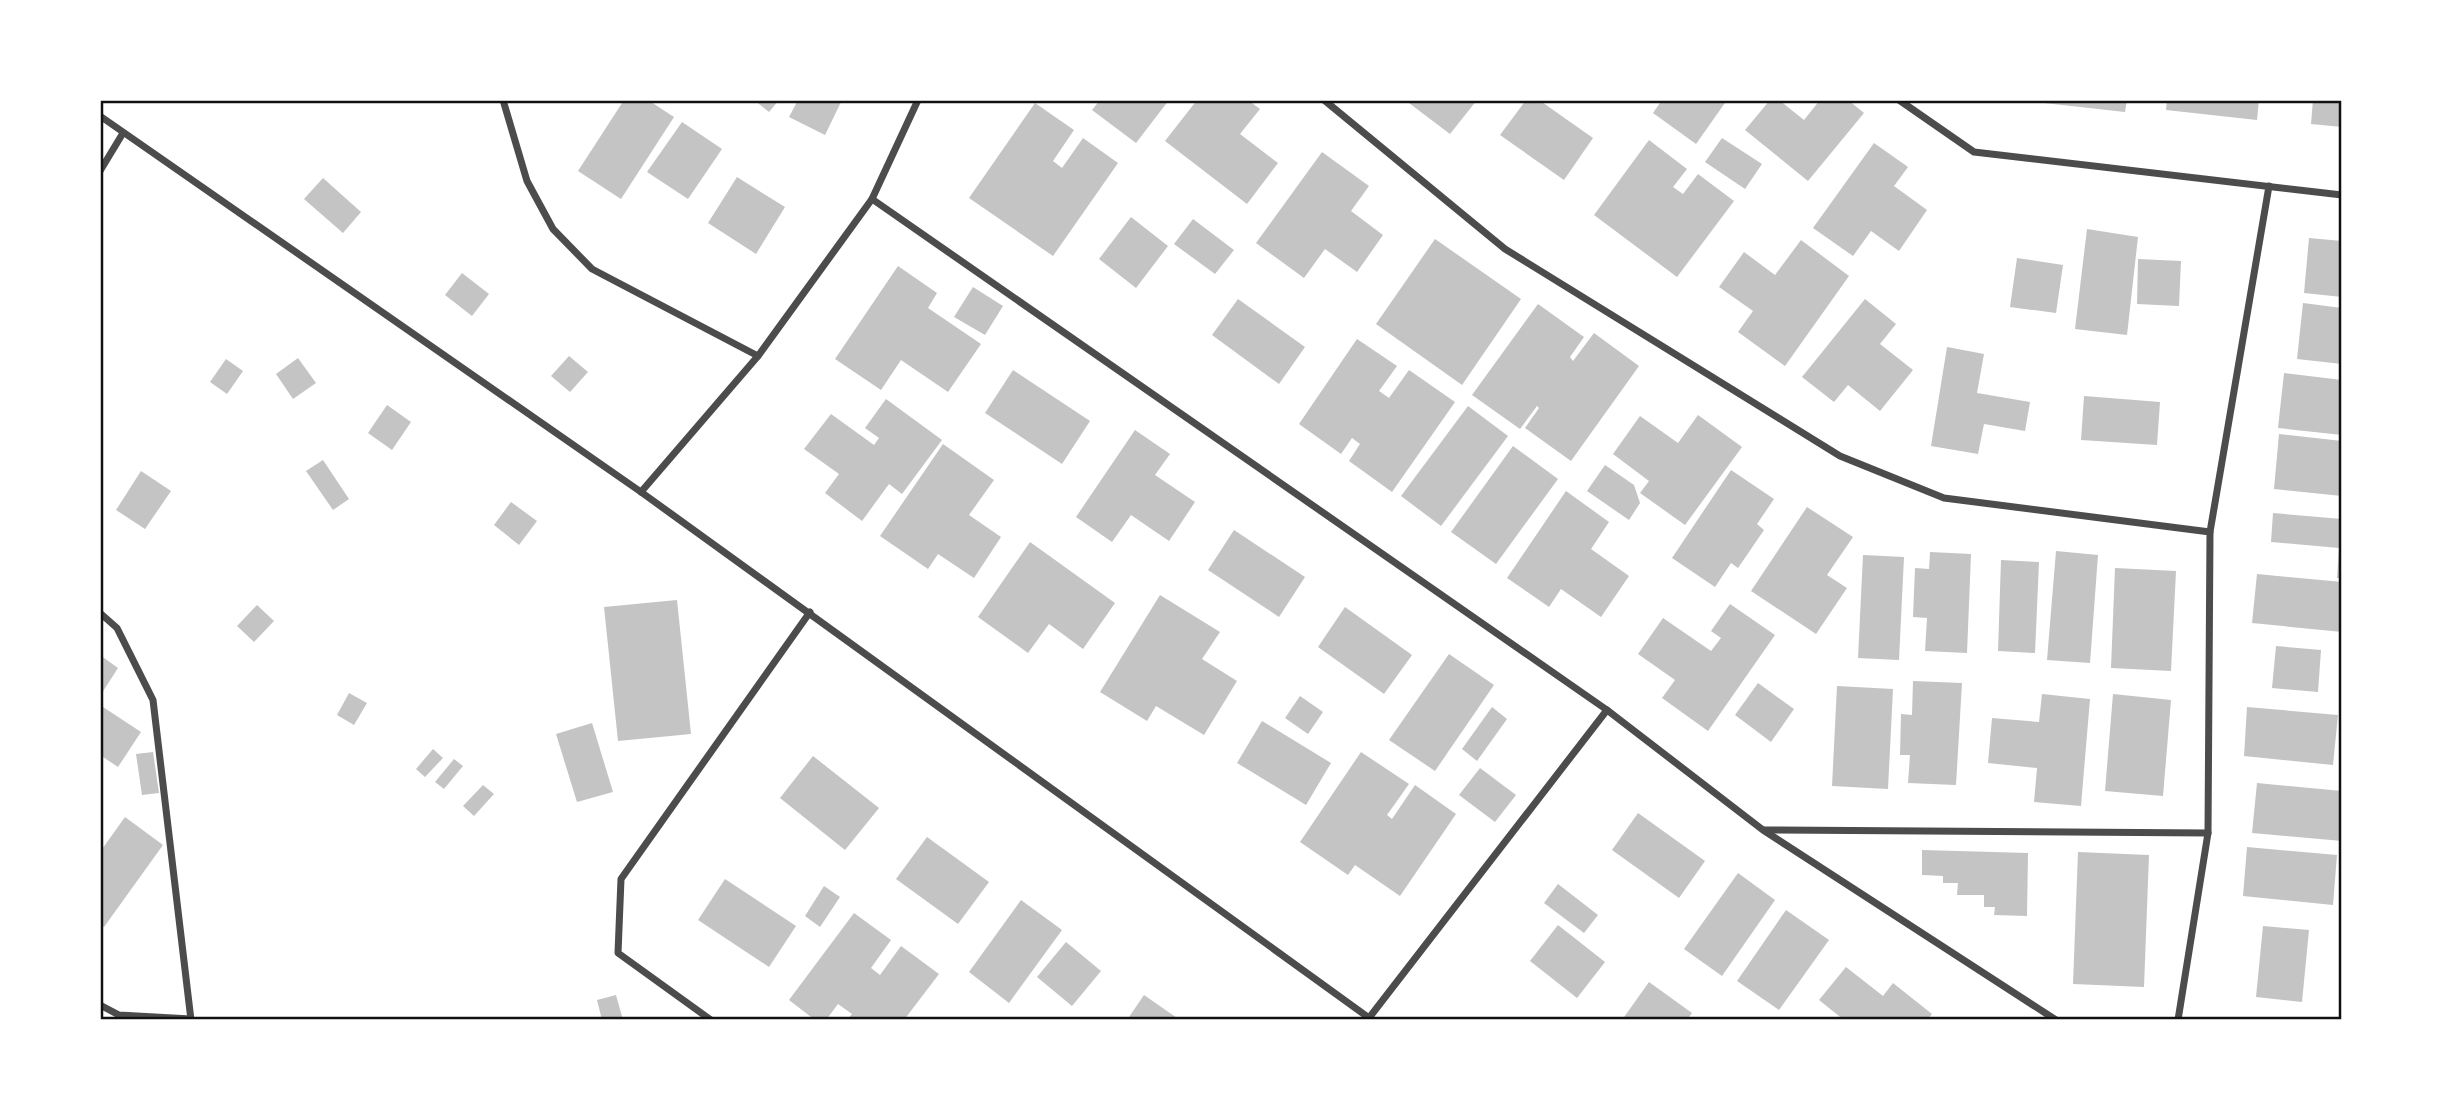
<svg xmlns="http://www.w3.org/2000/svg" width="2442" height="1120" viewBox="0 0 2442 1120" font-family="Arial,sans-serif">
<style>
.building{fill:#c4c4c4}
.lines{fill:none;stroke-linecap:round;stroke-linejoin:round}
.minor{stroke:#4c4c4c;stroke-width:7}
.neatline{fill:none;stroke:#111;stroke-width:2.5}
</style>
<rect width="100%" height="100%" fill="#fff"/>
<g class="building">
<path d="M624 100H648L674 117 621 199 578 171Z"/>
<path d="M754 100H779L769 112Z"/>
<path d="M798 100H842L825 135 789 117Z"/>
<path d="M1100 100H1169L1136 143 1092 110Z"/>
<path d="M1197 100H1248L1260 109 1240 134 1278 163 1247 204 1165 141Z"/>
<path d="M1405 100H1477L1450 134Z"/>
<path d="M1526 100H1539L1593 138 1564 180 1500 135Z"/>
<path d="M1662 100H1727L1696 144 1653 113Z"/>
<path d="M1770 100H1779L1804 120 1820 100H1848L1864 113 1808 181 1745 130Z"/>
<path d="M2035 100H2127L2125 112 2035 102Z"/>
<path d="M2167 100H2259L2257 120 2166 110Z"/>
<path d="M2313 100H2342V127L2311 124Z"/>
<path d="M1035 103 1074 130 1053 161 1062 168 1083 138 1118 163 1053 256 969 198Z"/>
<path d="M682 122 722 149 688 199 647 172Z"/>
<path d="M1722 138 1762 164 1745 189 1705 162Z"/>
<path d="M1649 140 1687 169 1673 187 1683 194 1698 174 1734 201 1677 277 1594 215Z"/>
<path d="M1874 143 1908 167 1894 186 1927 210 1899 251 1871 231 1853 256 1813 228Z"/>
<path d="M1322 152 1369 186 1351 211 1383 235 1357 272 1325 249 1304 278 1256 243Z"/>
<path d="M737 177 785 207 756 254 708 223Z"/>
<path d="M323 178 361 212 343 233 304 199Z"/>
<path d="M1131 217 1168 246 1136 288 1099 259Z"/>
<path d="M1193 219 1234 250 1215 274 1174 244Z"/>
<path d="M2087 229 2138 237 2127 335 2075 329Z"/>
<path d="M2309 238 2342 241V297L2304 293Z"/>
<path d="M1435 239 1521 299 1462 385 1376 324Z"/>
<path d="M1801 240 1849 276 1785 366 1738 332 1753 311 1719 287 1744 252 1775 275Z"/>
<path d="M2017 258 2063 265 2056 313 2010 307Z"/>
<path d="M2138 259 2181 261 2179 306 2137 304Z"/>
<path d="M898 266 937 293 928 308 981 344 948 392 901 360 881 390 835 359Z"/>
<path d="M462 273 489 294 472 316 445 295Z"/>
<path d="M973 287 1003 306 985 335 954 317Z"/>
<path d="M1238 299 1305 347 1279 384 1212 335Z"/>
<path d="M1865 299 1896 324 1880 344 1913 370 1880 411 1848 385 1834 402 1802 377Z"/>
<path d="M2303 303 2342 308V364L2297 359Z"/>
<path d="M1538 304 1584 337 1570 357 1573 361 1594 333 1639 366 1571 461 1525 428 1539 408 1537 406 1520 429 1472 395Z"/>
<path d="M1357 339 1397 366 1379 391 1389 398 1409 370 1455 402 1392 492 1349 461 1360 444 1352 438 1341 454 1299 424Z"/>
<path d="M1947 347 1984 354 1977 393 2030 402 2025 431 1984 424 1978 454 1931 446Z"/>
<path d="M569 356 588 372 570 392 551 376Z"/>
<path d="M298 358 316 383 293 399 276 374Z"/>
<path d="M226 359 243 371 227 394 210 382Z"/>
<path d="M1013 370 1090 421 1062 464 985 413Z"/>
<path d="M2284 373 2342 380V435L2278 428Z"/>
<path d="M2084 396 2160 402 2157 445 2081 440Z"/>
<path d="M886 399 942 440 902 494 889 484 862 521 825 493 839 474 804 449 831 414 874 445 879 438 865 428Z"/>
<path d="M387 405 411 422 392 450 368 433Z"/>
<path d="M1468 406 1508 436 1441 526 1401 496Z"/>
<path d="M1698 415 1742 447 1685 525 1640 493 1649 481 1613 454 1640 416 1678 443Z"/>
<path d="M1135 430 1170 454 1155 475 1195 502 1169 541 1131 515 1112 542 1076 517Z"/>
<path d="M2279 434 2342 441V496L2274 489Z"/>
<path d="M943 444 994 480 969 515 1001 537 974 578 938 554 928 569 880 536Z"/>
<path d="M1513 446 1558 479 1496 564 1451 532Z"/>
<path d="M323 460 349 499 333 510 306 471Z"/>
<path d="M1605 465 1634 485 1640 503 1629 520 1587 491Z"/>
<path d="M1731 470 1774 499 1757 524 1764 530 1738 568 1731 563 1715 587 1672 558Z"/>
<path d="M141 471 171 491 145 529 116 510Z"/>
<path d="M1566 491 1609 522 1591 549 1629 576 1601 617 1561 589 1549 607 1507 578Z"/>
<path d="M511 502 537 521 519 545 494 525Z"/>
<path d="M1807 507 1853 537 1827 575 1847 588 1816 634 1751 591Z"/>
<path d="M2273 513 2342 519V578H2337L2339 548 2271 542Z"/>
<path d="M1234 530 1305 577 1279 617 1208 570Z"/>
<path d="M1030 542 1115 603 1083 649 1049 624 1028 653 978 617Z"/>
<path d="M2056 551 2098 555 2090 663 2047 660Z"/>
<path d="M1930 552 1971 554 1967 653 1925 651 1927 618 1913 617 1915 568 1929 569Z"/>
<path d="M1863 555 1904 557 1899 660 1858 658Z"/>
<path d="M2001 560 2039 562 2035 653 1998 651Z"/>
<path d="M2115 568 2176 571 2171 671 2111 668Z"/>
<path d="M2257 574 2342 582V632L2252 623Z"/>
<path d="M1160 595 1220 632 1202 659 1237 681 1204 735 1156 706 1147 721 1100 692Z"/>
<path d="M677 600 691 734 618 741 604 607Z"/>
<path d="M1730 604 1775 635 1708 731 1662 698 1675 680 1638 654 1663 618 1711 651 1721 638 1711 631Z"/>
<path d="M257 605 274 621 254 642 237 626Z"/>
<path d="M1345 607 1412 655 1384 694 1318 647Z"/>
<path d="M2276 646 2321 650 2318 692 2272 688Z"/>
<path d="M1449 654 1494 685 1435 771 1389 740Z"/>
<path d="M100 655 118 668 100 696Z"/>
<path d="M1913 681 1962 683 1956 785 1908 783 1910 755H1900L1901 714 1912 715Z"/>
<path d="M1758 683 1794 709 1771 742 1735 715Z"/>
<path d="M1837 686 1893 689 1888 789 1832 786Z"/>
<path d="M349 693 367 703 354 725 337 715Z"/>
<path d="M2042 694 2090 699 2081 806 2034 802 2037 768 1988 763 1992 718 2039 722Z"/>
<path d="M2113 694 2171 700 2163 796 2105 791Z"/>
<path d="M1300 696 1323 712 1308 734 1285 718Z"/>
<path d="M100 705 141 732 118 767 100 755Z"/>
<path d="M1492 707 1507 719 1477 761 1462 749Z"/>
<path d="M2247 707 2338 715 2333 765 2244 756Z"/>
<path d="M1262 721 1331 763 1306 805 1237 763Z"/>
<path d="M592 723 613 792 577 802 556 734Z"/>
<path d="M433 749 443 758 425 777 416 769Z"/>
<path d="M153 752 159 793 142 795 136 754Z"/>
<path d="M1361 752 1409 784 1387 815 1392 819 1415 785 1456 814 1400 896 1355 865 1348 875 1300 842Z"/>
<path d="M813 756 879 808 845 850 780 798Z"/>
<path d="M454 759 463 766 444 789 435 782Z"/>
<path d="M1480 768 1516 795 1495 822 1459 795Z"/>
<path d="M2257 783 2342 791V841L2252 833Z"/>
<path d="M483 785 494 794 474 816 463 806Z"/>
<path d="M1638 813 1705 861 1679 898 1612 850Z"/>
<path d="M125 817 163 845 104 927 100 924V852Z"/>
<path d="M927 837 989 882 958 924 896 879Z"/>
<path d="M2247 847 2337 855 2333 905 2243 896Z"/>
<path d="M1922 850 2028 853 2027 916 1994 915 1995 907H1984V895H1957L1958 883H1943V876L1922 875Z"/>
<path d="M2078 852 2149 855 2144 987 2073 984Z"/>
<path d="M1738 873 1775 900 1722 976 1684 949Z"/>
<path d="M725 879 796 926 769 967 698 920Z"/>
<path d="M1558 884 1598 915 1584 933 1544 903Z"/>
<path d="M824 886 840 897 820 927 805 916Z"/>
<path d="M1021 900 1062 930 1009 1003 969 972Z"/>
<path d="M1786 910 1829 940 1779 1010 1737 981Z"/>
<path d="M854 913 891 940 871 968 880 975 901 946 939 974 904 1020H847L852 1014 838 1004 826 1020H815L789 1000Z"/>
<path d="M1558 925 1605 962 1577 998 1530 961Z"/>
<path d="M2263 926 2309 930 2302 1002 2256 997Z"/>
<path d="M1066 942 1101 971 1072 1006 1037 977Z"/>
<path d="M1846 967 1883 996 1893 983 1932 1014 1927 1020H1844L1819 1000Z"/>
<path d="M1649 982 1692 1013 1687 1020H1622Z"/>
<path d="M616 995 623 1020H602L597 1000Z"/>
<path d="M1144 995 1180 1020H1127Z"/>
</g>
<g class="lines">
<g class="minor">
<path d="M503 100 527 181 553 229 592 269 758 356"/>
<path d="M1324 100 1505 249 1840 456 1944 498 2210 532 2208 833 2178 1020"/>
<path d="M1899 100 1974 152 2342 195"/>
<path d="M100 116 641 492 1372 1020"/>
<path d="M100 171 123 133"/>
<path d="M872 199 1607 710 1763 830 2056 1020"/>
<path d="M641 492 758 356 872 199 918 100"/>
<path d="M2210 532 2269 186"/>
<path d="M100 613 117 628 153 700 191 1020"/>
<path d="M1764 830 2208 833"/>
<path d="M100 1005 119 1015 191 1019"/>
<path d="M1369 1018 1607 710"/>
<path d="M711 1020 618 953 621 879 810 612"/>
</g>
</g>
<rect width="2442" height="1120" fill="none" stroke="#ffffff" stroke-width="203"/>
<rect x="102" y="102" width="2238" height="916" class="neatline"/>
</svg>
